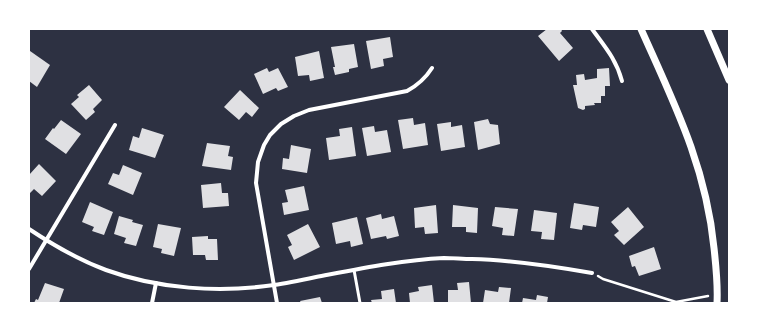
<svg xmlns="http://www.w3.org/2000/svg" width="758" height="332" viewBox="0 0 758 332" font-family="Figtree,sans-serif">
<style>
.building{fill:#e0e0e3}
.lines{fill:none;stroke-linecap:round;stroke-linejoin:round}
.path{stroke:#fff;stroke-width:2.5}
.service{stroke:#fff;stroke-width:3}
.minor{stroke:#fff;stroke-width:4}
.tertiary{stroke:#fff;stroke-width:7}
</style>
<rect width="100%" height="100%" fill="#2d3142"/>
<g class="building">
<path d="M547 29H561L562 31 560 33 573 48 559 61 538 36Z"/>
<path d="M390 37 393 57 383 59 384 66 371 69 366 41Z"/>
<path d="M354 44 358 67 349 69V72L335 75 333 67H335L331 47Z"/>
<path d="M30 51 50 65 37 87 29 81Z"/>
<path d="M319 51 324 78 310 81 309 75 298 76 295 57Z"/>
<path d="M267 68 269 72 278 68 288 87 278 91 276 88 263 94 254 74Z"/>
<path d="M609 68 610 86H605V96H601V103H594L595 105 585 106V109L583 110 578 108 573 85H577L576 75 584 74 585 80 597 78V69Z"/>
<path d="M89 85 102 100 93 109 95 112 86 120 71 104 79 97 77 95Z"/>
<path d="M240 90 259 108 252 117 246 112 239 120 224 107Z"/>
<path d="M413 118 414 125 425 123 428 145 403 149 398 120Z"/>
<path d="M488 119 490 124 498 125 500 144 478 150 474 122Z"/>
<path d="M61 120 81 134 66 154 45 139 53 128 54 129Z"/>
<path d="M451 122V127L462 125 465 147 441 151 437 124Z"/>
<path d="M374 126 375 132 387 130 391 152 367 156 362 128Z"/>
<path d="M352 127 356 156 329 160 326 138 340 136 339 129Z"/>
<path d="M142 128 164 135 155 158 129 150 133 136 139 138Z"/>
<path d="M207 143 230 146 228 156 233 157 231 170 202 166Z"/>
<path d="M291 145 311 149 307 173 282 169 283 158 289 159Z"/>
<path d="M39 164 56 181 42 196 34 189 29 194V175Z"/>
<path d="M123 165 142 173 133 195 108 184 113 173 119 175Z"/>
<path d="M221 183 222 193H228L229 206 203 208 201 185Z"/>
<path d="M304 186 309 210 284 215 282 203 288 202 285 190Z"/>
<path d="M90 202 113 212 104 235 92 231 94 227 82 222Z"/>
<path d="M574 203 599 207 596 227 583 225 582 230 570 228Z"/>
<path d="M436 205 438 233 425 234 424 227 415 228 414 208Z"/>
<path d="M453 205 478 208 477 233 466 232V227H452Z"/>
<path d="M495 207 518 209 514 236 502 235 503 228 492 226Z"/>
<path d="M628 207 644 227 624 245 614 235 619 231 611 222Z"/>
<path d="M534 210 557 213 554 240 541 239 542 232 531 231Z"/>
<path d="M381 214 382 219 394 216 399 236 387 239 386 236 371 239 366 218Z"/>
<path d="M119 216 133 220 132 222 143 225 136 246 124 243 126 238 114 234Z"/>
<path d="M357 217 363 244 351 247 350 241 336 244 332 223Z"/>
<path d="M158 224 181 228 174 256 161 253 162 249 153 247Z"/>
<path d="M308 224 320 247 294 260 288 247 292 245 287 235Z"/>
<path d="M208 236V239H217L218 260H206L205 255H193L192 237Z"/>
<path d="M654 247 661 269 639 276 635 266 632 267 629 256Z"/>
<path d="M469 282 471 303H448V290H458L457 283Z"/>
<path d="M45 283 64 289 59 303H34L36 299 38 300Z"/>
<path d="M432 285 434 303H410L409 293 419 291 418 287Z"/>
<path d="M499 287 511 288 509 303H483L485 290 498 292Z"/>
<path d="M394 289 396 303H372L371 300 382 299 381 291Z"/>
<path d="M537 295 548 297 547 303H522L523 298 536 300Z"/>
<path d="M320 297 322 303H301L300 301Z"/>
</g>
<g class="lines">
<path class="path" d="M598 276 603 279 676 302 708 296"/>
<path class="service" d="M354 270 360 303"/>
<g class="minor">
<path d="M592 29C605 47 616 59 622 81"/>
<path d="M29 229C53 245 79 260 106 270 158 289 219 293 274 285 288 283 302 280 316 277 358 269 401 260 444 258 453 258 463 259 472 259 512 260 552 266 592 273"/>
<path d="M29 269 115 125"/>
<path d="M152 303 156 283"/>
<path d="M277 303 256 183 258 162 264 145 270 135 281 124 294 116 309 110 407 91C418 85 425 79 432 68"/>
</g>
<g class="tertiary">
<path d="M641 29C674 103 706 166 714 248 716 266 718 285 717 303"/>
<path d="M707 29 729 80"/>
</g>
</g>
<rect width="758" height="332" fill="none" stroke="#ffffff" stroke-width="60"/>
</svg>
